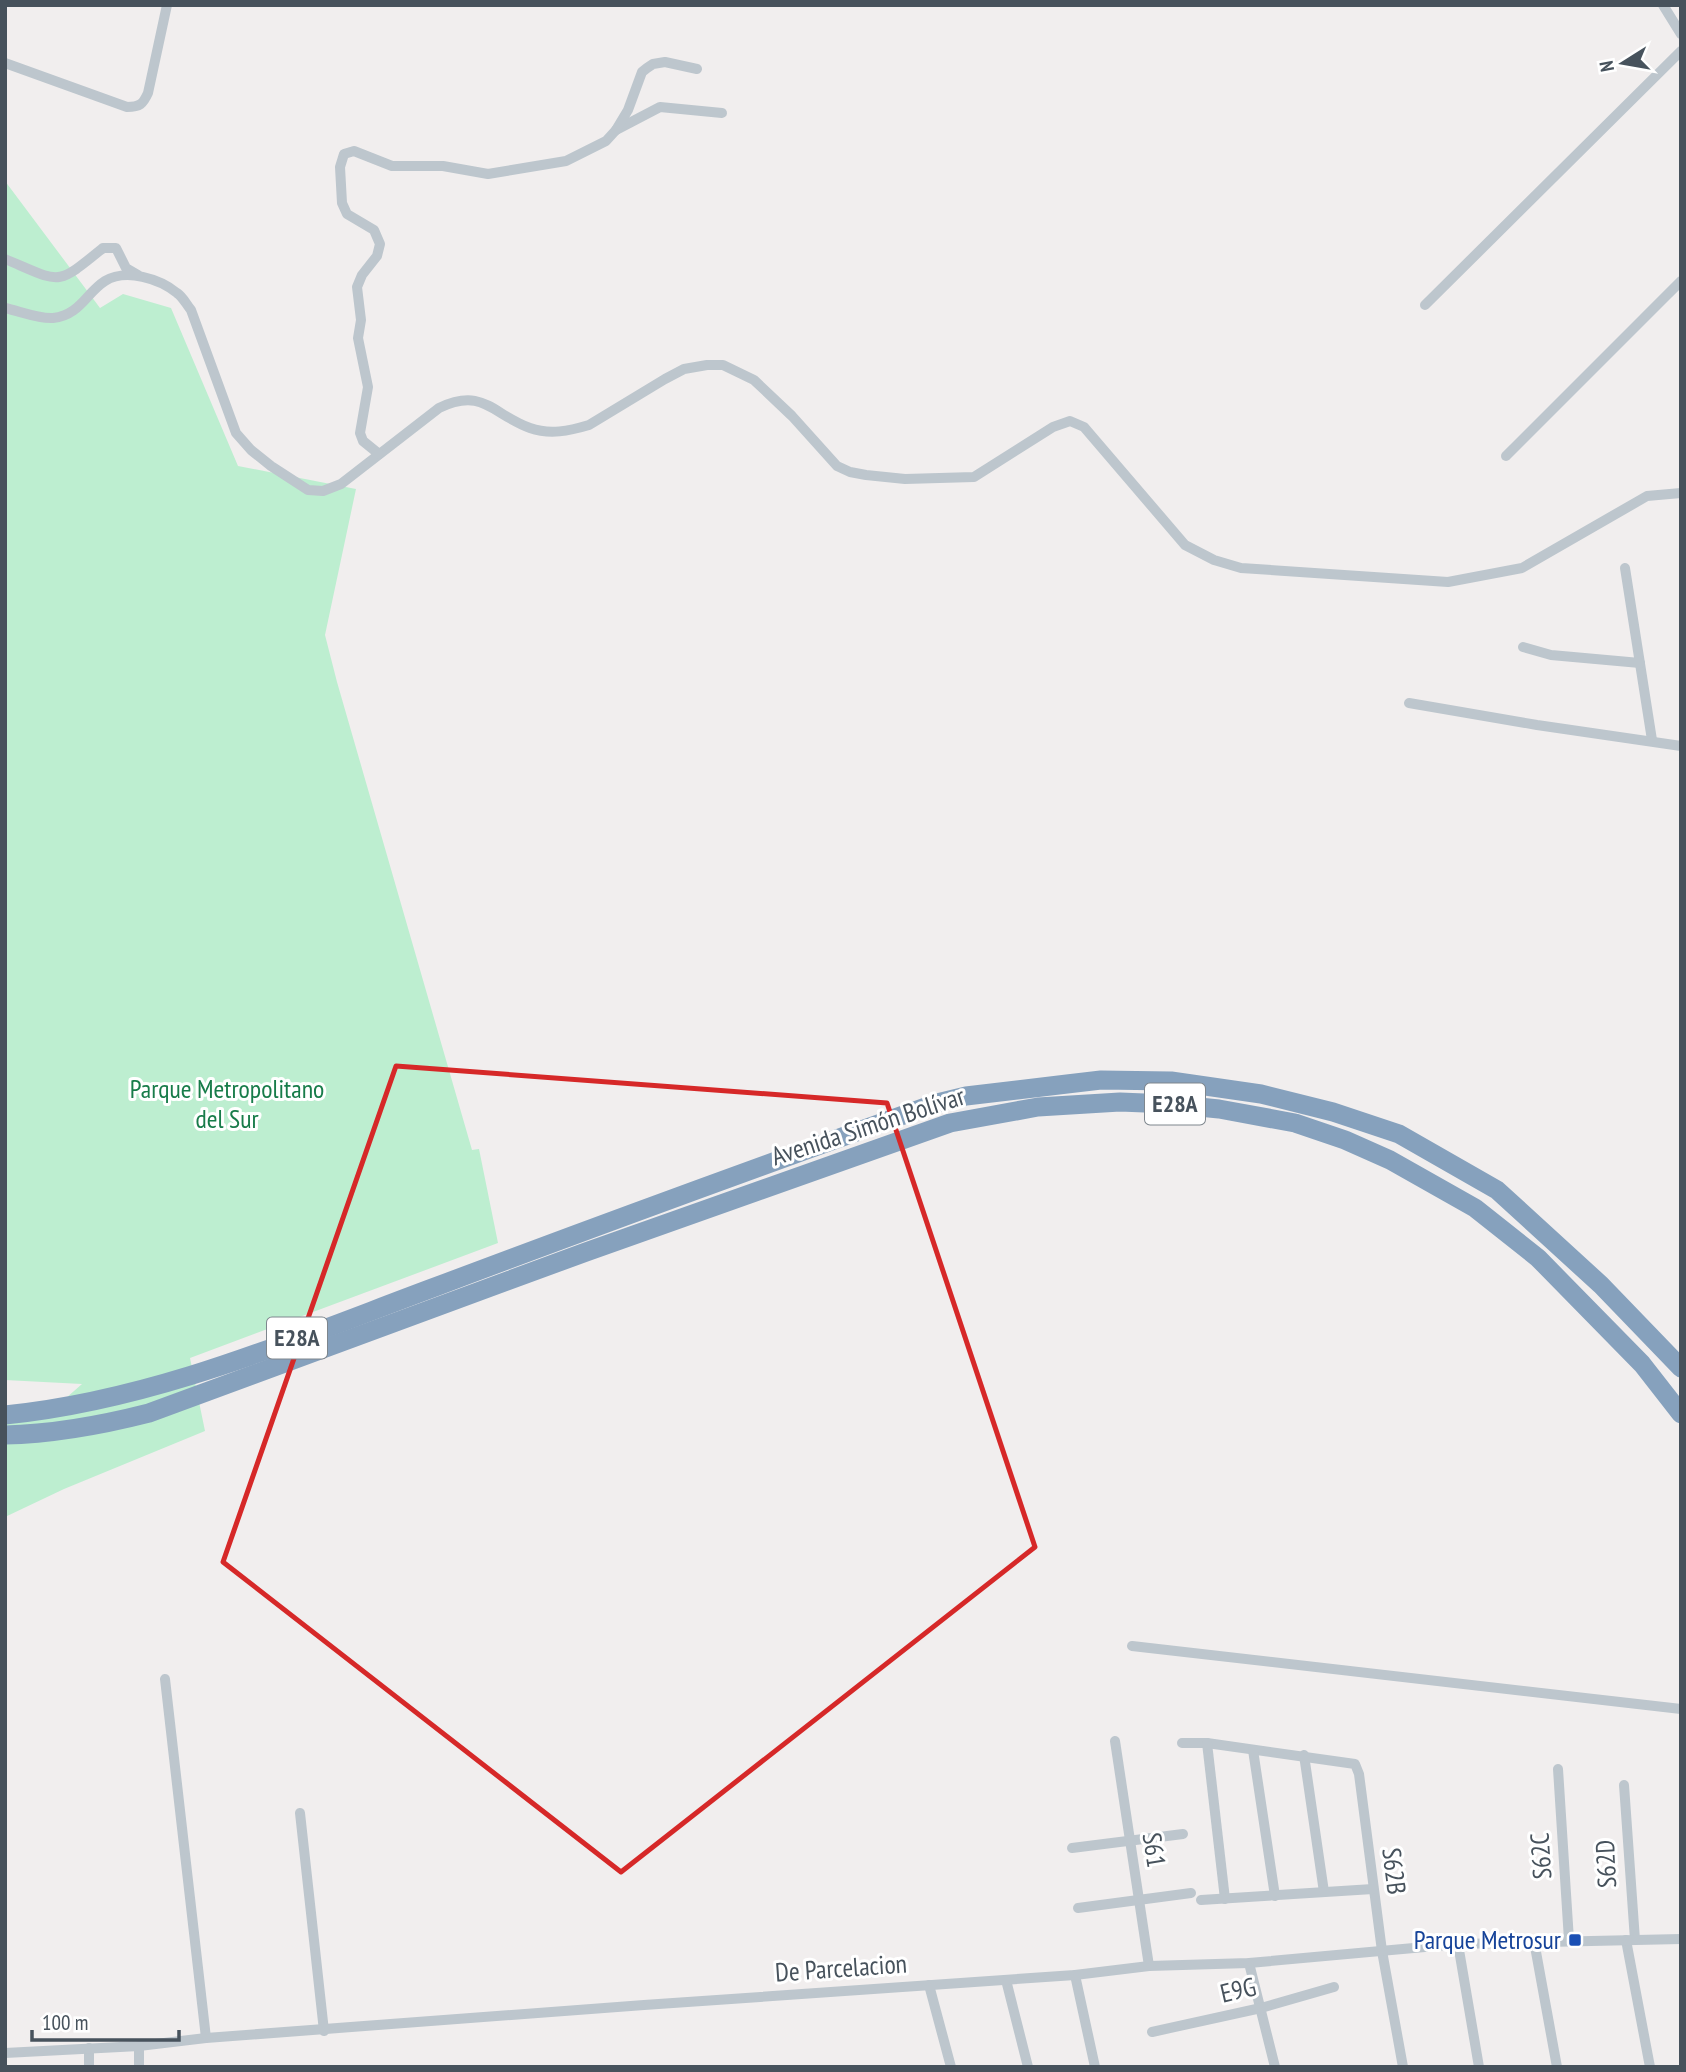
<svg xmlns="http://www.w3.org/2000/svg" width="1686" height="2072" viewBox="0 0 1686 2072" font-family="'PT Sans Narrow',sans-serif">
<style>
.green{fill:#bdeed0}
.lines{fill:none;stroke-linecap:round;stroke-linejoin:round}
.street{stroke:#bdc6cd;stroke-width:10}
.highway{stroke:#86a1bd;stroke-width:19}
.marked{fill:none;stroke:#d62828;stroke-width:5;stroke-linejoin:round}
.transit-dot{fill:#1a4fb4;stroke:#fff;stroke-width:2.5}
.labels{text-anchor:middle;stroke-width:6;stroke-linejoin:round;paint-order:stroke}
.shield{fill:#fff;stroke:#7e868d;stroke-width:2}
.shield-label{font-size:24px;font-weight:bold;fill:#47525c}
.park-label{font-size:26px;fill:#187c4a;stroke:#fff}
.street-label{font-size:26px;fill:#47525c;stroke:#fff}
.transit-label{font-size:26px;fill:#164399;stroke:#fff;text-anchor:end}
</style>
<rect width="100%" height="100%" fill="#f1eeee"/>
<path class="green" d="M5 181 100 308 123 294 171 308 238 466 356 489 325 635 337 682 472 1150 479 1149 498 1243 190 1358 205 1431 64 1489 5 1517V1415L58 1405 82 1384 5 1380Z"/>
<g class="lines">
<g class="street">
<path d="M1663 5 1681 34"/>
<path d="M5 63 127 107C140 107 143 104 148 93L167 5"/>
<path d="M616 130 660 107 722 113"/>
<path d="M5 259C62 283 55 287 103 248H116L126 268 138 275"/>
<path d="M1425 305 1681 51"/>
<path d="M5 308C19 311 39 319 53 318 80 315 86 293 105 281 126 268 160 279 177 293 183 297 186 304 191 310L236 433 251 450 271 466 308 490 323 491 341 484 439 408C483 387 492 414 530 428 550 435 569 431 589 425L665 379 684 369 707 365H723L754 380 792 416 837 466 850 472 866 475 905 479 974 477 1053 427 1070 421 1084 427 1185 545 1214 560 1241 568 1448 582 1522 568 1647 496 1681 493"/>
<path d="M379 454 363 441 360 433 368 387 358 338 361 320 357 287 362 275 377 256 380 244 374 230 347 214 342 203 340 167 344 154 354 151 392 166H443L488 174 566 161 606 141 616 130 628 110 642 72 647 68 653 64 665 62 697 69"/>
<path d="M1506 456 1681 281"/>
<path d="M1625 568 1652 740"/>
<path d="M1523 647 1551 655 1640 663"/>
<path d="M1409 703 1537 725 1681 746"/>
<path d="M1132 1646 1681 1709"/>
<path d="M165 1679 206 2038"/>
<path d="M1115 1741 1149 1966"/>
<path d="M1182 1743H1207L1355 1764 1359 1774 1382 1951 1403 2067"/>
<path d="M1207 1743 1225 1899"/>
<path d="M1253 1750 1275 1896"/>
<path d="M1304 1755 1324 1892"/>
<path d="M1558 1769 1569 1940"/>
<path d="M1624 1785 1635 1940"/>
<path d="M300 1813 324 2031"/>
<path d="M1072 1848 1183 1834"/>
<path d="M1201 1900 1373 1889"/>
<path d="M1078 1908 1191 1893"/>
<path d="M1626 1940 1650 2067"/>
<path d="M1534 1941 1557 2067"/>
<path d="M1458 1944 1479 2067"/>
<path d="M1249 1963 1275 2067"/>
<path d="M1075 1975 1095 2067"/>
<path d="M1006 1980 1028 2067"/>
<path d="M929 1985 951 2067"/>
<path d="M1152 2032 1261 2008 1334 1987"/>
<path d="M89 2048V2067"/>
<path d="M5 2053 139 2046 206 2038 644 2005 1075 1975 1149 1966 1249 1963 1458 1944 1681 1939"/>
<path d="M139 2067V2046"/>
</g>
<g class="highway">
<path d="M5 1415C155 1400 295 1339 435 1287 602 1224 769 1163 937 1103L966 1096 1067 1084 1101 1080 1171 1081 1261 1094 1333 1112 1399 1134 1497 1190 1601 1285 1681 1368"/>
<path d="M5 1435C53 1434 102 1425 149 1413L586 1252 950 1123 1038 1107 1120 1102 1169 1104 1219 1109 1295 1123 1345 1140 1390 1160 1475 1208 1538 1258 1642 1364 1681 1414"/>
</g>
</g>
<path class="marked" d="M396 1066 887 1103 1035 1547 621 1872 223 1562Z"/>
<rect class="transit-dot" x="1568" y="1933" width="14" height="14" rx="3.5"/>
<g class="labels">
<g class="shield">
<rect x="1145" y="1083.5" width="60" height="41" rx="5"/>
<rect x="267" y="1317.5" width="60" height="41" rx="5"/>
</g>
<g class="shield-label">
<text x="1175" y="1112">E28A</text>
<text x="297" y="1346">E28A</text>
</g>
<g class="park-label">
<text x="227" y="1098">Parque Metropolitano<tspan x="227" dy="30">del Sur</tspan></text>
</g>
<g class="street-label">
<text transform="translate(868 1126) rotate(-18)" y="9">Avenida Simón Bolívar</text>
<text transform="translate(1154 1850) rotate(81)" y="9">S61</text>
<text transform="translate(1541 1856) rotate(-94)" y="9">S62C</text>
<text transform="translate(1606 1864) rotate(-93)" y="9">S62D</text>
<text transform="translate(1394 1871) rotate(83)" y="9">S62B</text>
<text transform="translate(841 1968) rotate(-4)" y="9">De Parcelacion</text>
<text transform="translate(1238 1990) rotate(-13)" y="9">E9G</text>
</g>
<g class="transit-label">
<text x="1561" y="1949">Parque Metrosur</text>
</g>
</g>
<rect width="1686" height="2072" fill="none" stroke="#47525c" stroke-width="14"/>
<g transform="translate(1623 63) rotate(259)" stroke="#ffffff" stroke-width="5" paint-order="stroke">
<path d="M0-5L12 26L0 18L-12 26Z" fill="#47525c"/>
<text y="-10" font-size="19" font-weight="bold" text-anchor="middle" fill="#47525c">N</text>
</g>
<path d="M32 2030v10h147v-10" fill="none" stroke="#47525c" stroke-width="3.5"/>
<text x="42" y="2030" font-size="21" fill="#47525c" stroke="#ffffff" stroke-width="5" paint-order="stroke">100 m</text>
</svg>
